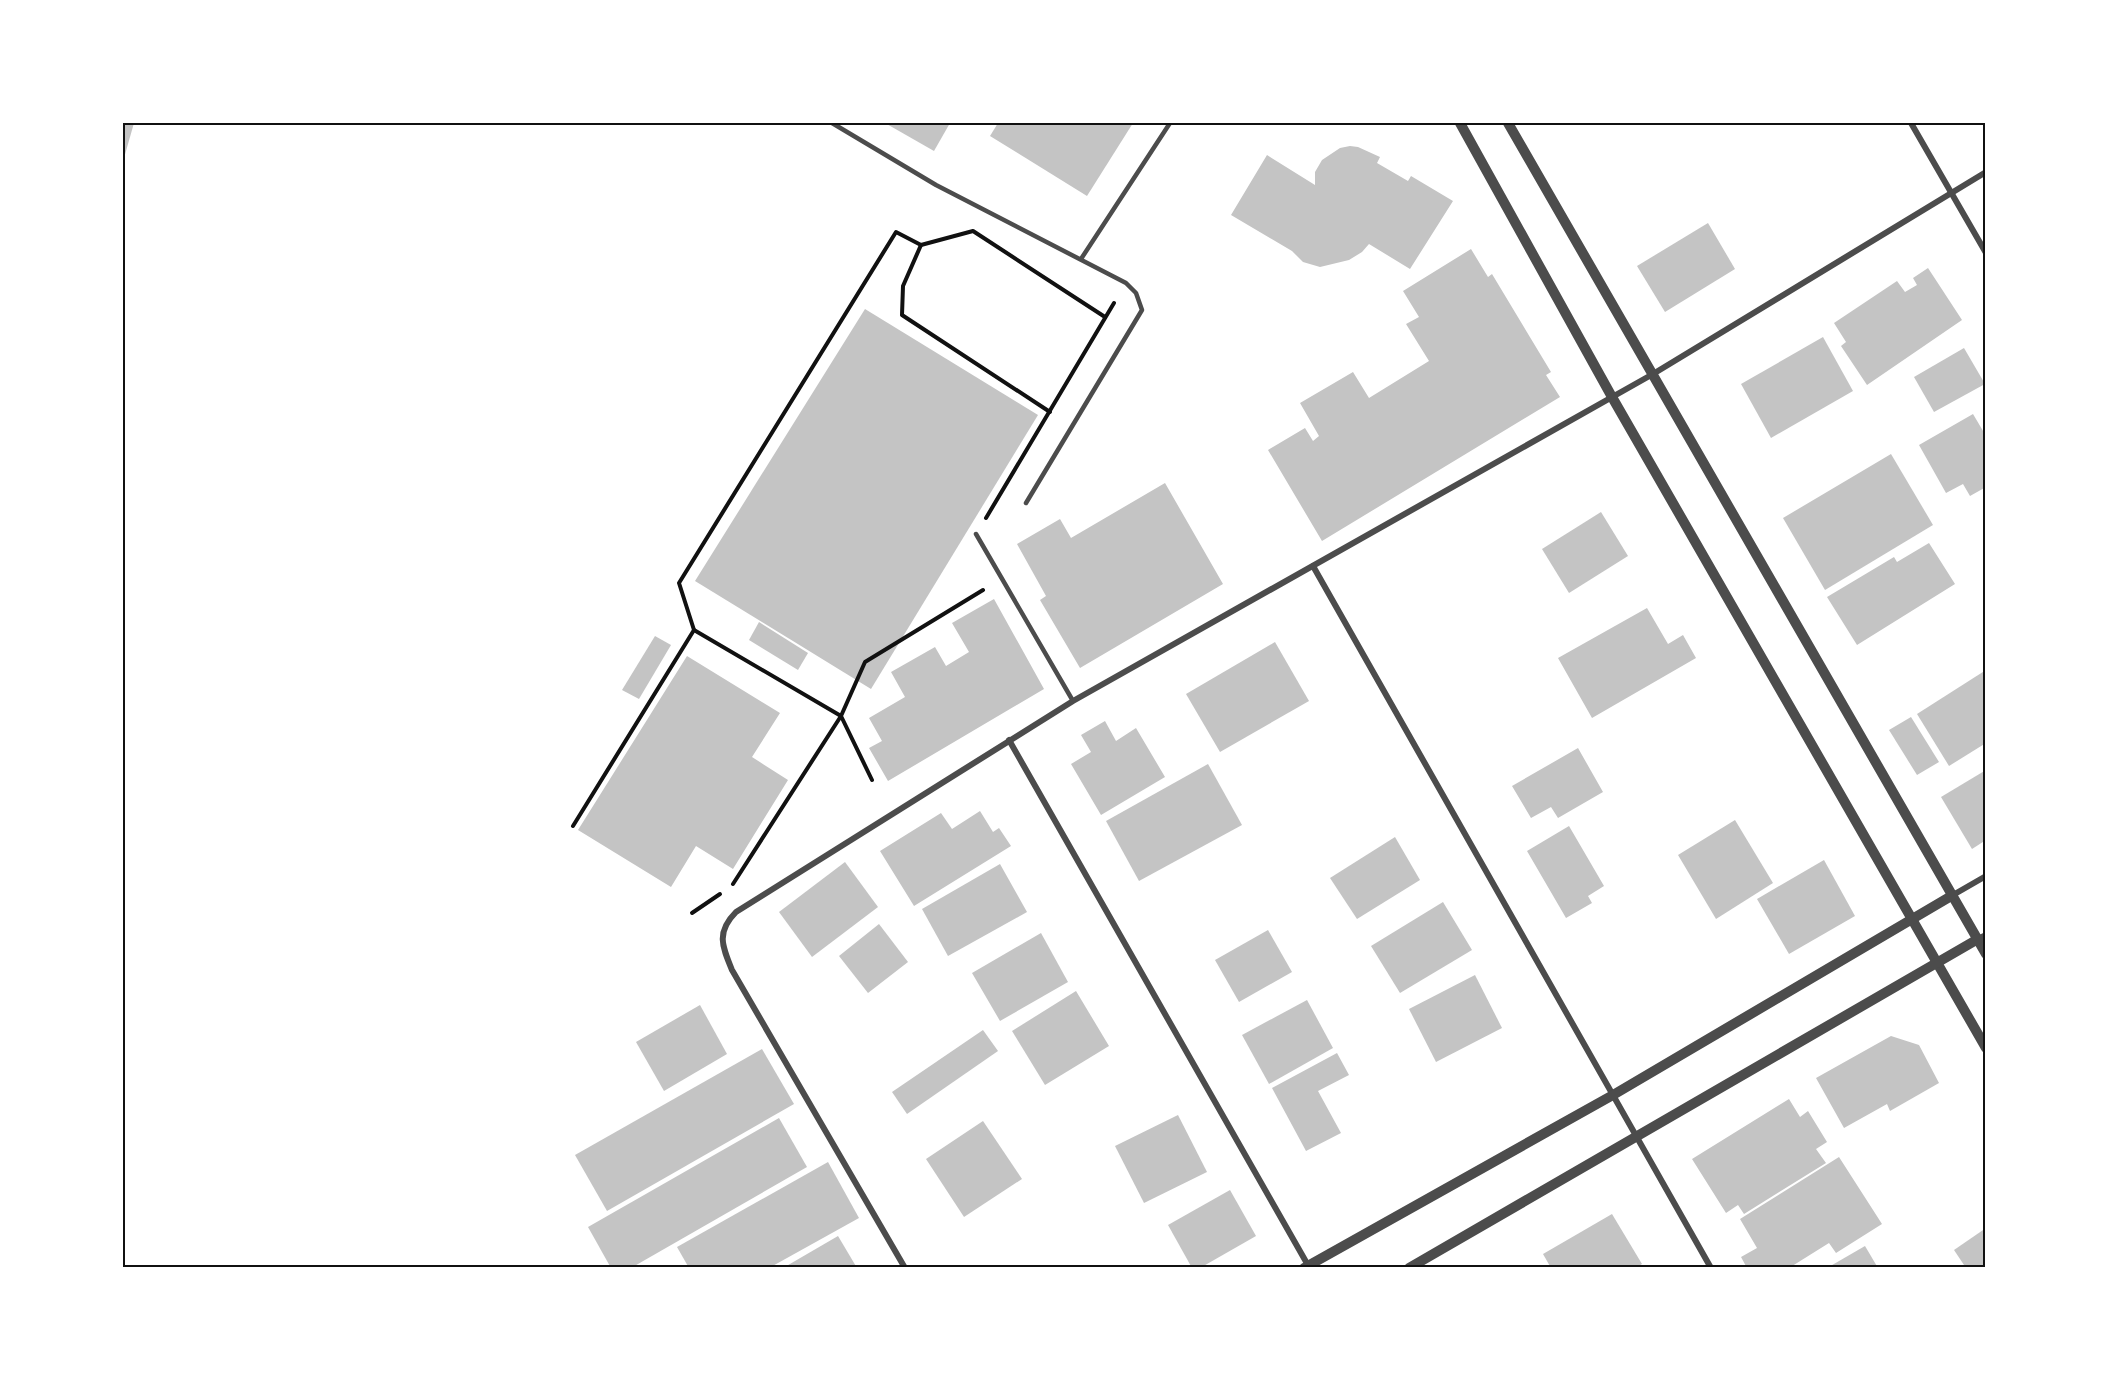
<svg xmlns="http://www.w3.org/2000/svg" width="2109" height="1391" viewBox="0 0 2109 1391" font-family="'Fira Sans',sans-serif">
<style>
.building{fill:#c4c4c4}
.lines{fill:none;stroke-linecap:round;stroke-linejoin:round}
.path{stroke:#111;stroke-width:4}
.service{stroke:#4c4c4c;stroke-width:4.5}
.minor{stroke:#4c4c4c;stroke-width:6}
.tertiary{stroke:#4c4c4c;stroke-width:10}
.neatline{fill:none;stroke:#111;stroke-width:2}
</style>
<rect width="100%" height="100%" fill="#fff"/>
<g class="building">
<path d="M123 123H134L124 158H123Z"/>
<path d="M885 123H950L934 151Z"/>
<path d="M998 123H1133L1087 196 990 136Z"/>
<path d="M1350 146 1358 147 1380 157 1377 163 1408 181 1411 176 1453 201 1410 269 1369 244 1362 252 1349 260 1320 267 1303 262 1292 251 1231 215 1267 155 1315 185V172L1322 160 1340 148Z"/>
<path d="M1708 223 1735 269 1665 312 1637 266Z"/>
<path d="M1471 249 1488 277 1492 274 1551 372 1546 375 1560 397 1322 541 1268 450 1305 428 1313 441 1319 436 1300 403 1353 372 1369 398 1429 361 1406 324 1419 317 1403 291Z"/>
<path d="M1928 268 1962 320 1867 385 1841 346 1846 342 1834 323 1897 281 1905 292 1917 285 1913 278Z"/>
<path d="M865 309 1038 415 871 689 695 581Z"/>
<path d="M1823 337 1853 391 1771 438 1741 384Z"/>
<path d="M1964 348 1985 384 1934 412 1914 377Z"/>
<path d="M1973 414 1986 436V487L1970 496 1963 484 1946 493 1919 445Z"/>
<path d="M1891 454 1933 525 1825 590 1783 518Z"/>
<path d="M1165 483 1223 584 1080 668 1040 600 1046 596 1017 544 1060 519 1071 538Z"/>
<path d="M1601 512 1628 556 1569 593 1542 549Z"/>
<path d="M1929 543 1955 584 1857 645 1827 597 1894 557 1897 562Z"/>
<path d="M994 599 1044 689 888 781 869 748 882 741 869 718 905 697 891 672 935 647 946 666 969 652 952 623Z"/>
<path d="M1647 608 1668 644 1683 635 1696 658 1592 718 1558 658Z"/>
<path d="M759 622 808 653 798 670 749 640Z"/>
<path d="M655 636 671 645 639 699 622 690Z"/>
<path d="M1275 642 1309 701 1220 752 1186 694Z"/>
<path d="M687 656 780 713 752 757 788 780 733 869 696 846 671 887 578 830Z"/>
<path d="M1986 670V743L1949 766 1917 714Z"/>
<path d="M1911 717 1939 762 1917 775 1889 730Z"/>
<path d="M1105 721 1116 741 1136 728 1165 777 1101 815 1071 764 1091 752 1081 735Z"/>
<path d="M1578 748 1603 792 1558 818 1551 807 1531 818 1512 786Z"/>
<path d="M1208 764 1242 825 1139 881 1106 821Z"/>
<path d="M1986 770V840L1972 849 1941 797Z"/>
<path d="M980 811 993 832 999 828 1011 846 914 906 880 851 941 813 952 829Z"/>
<path d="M1735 820 1773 883 1716 919 1678 855Z"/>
<path d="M1569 826 1604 886 1588 896 1592 903 1566 918 1527 851Z"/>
<path d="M1395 837 1420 880 1357 919 1330 878Z"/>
<path d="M1824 860 1855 916 1789 954 1757 899Z"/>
<path d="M845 862 878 907 812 957 779 912Z"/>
<path d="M1000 864 1027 912 948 956 922 909Z"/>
<path d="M1443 902 1472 950 1400 993 1371 946Z"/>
<path d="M879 924 908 962 868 993 839 956Z"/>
<path d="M1268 930 1292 972 1239 1002 1215 960Z"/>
<path d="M1041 933 1068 982 1000 1021 972 973Z"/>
<path d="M1475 975 1502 1028 1436 1062 1409 1009Z"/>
<path d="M1076 991 1109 1046 1045 1085 1012 1031Z"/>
<path d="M1307 1000 1333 1048 1269 1084 1242 1035Z"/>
<path d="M700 1005 727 1054 664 1091 636 1042Z"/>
<path d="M983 1030 998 1051 907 1114 892 1092Z"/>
<path d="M1891 1036 1919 1045 1939 1083 1890 1111 1887 1104 1844 1128 1816 1078Z"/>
<path d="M762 1049 794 1104 607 1211 575 1155Z"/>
<path d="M1337 1053 1349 1075 1318 1091 1341 1133 1306 1151 1272 1088Z"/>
<path d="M1789 1099 1800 1117 1808 1111 1827 1142 1816 1149 1826 1163 1744 1214 1738 1205 1726 1213 1692 1159Z"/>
<path d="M1178 1115 1207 1172 1144 1203 1115 1146Z"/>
<path d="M779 1118 807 1167 631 1268H611L588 1227Z"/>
<path d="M983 1121 1022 1179 964 1217 926 1159Z"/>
<path d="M1839 1157 1882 1224 1836 1253 1829 1243 1789 1268H1747L1741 1257 1757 1248 1740 1219Z"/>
<path d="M828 1162 859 1218 769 1268H689L677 1247Z"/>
<path d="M1230 1190 1256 1236 1200 1268H1192L1168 1225Z"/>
<path d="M1612 1214 1642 1264 1635 1268H1551L1543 1254Z"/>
<path d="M1986 1228V1268H1966L1954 1250Z"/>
<path d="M838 1236 857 1268H783Z"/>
<path d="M1865 1246 1878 1268H1827Z"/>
</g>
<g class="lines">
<g class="path">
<path d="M921 245 903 286 902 315 1050 412"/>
<path d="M986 518 1114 303"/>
<path d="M694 630 679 583 896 232 921 245 973 231 1105 317"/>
<path d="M573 826 694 630 841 716 872 780"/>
<path d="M733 884 841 716 865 662 983 590"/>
<path d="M692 913 720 894"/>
</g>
<g class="service">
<path d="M832 123 936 185 1126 283 1136 293 1142 310 1026 503"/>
<path d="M1081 259 1170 123"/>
<path d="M976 534 1073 701"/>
</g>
<g class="minor">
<path d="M1911 123 1986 253"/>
<path d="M1313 566 1711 1268"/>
<path d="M1009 740 1309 1267"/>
<path d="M1953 895 1986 876"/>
<path d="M1978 939 1986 935"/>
<path d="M905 1268 732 970C722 946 716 932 736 912L1073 701 1653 374 1986 172"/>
</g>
<g class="tertiary">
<path d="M1460 123 1612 397 1986 1048"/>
<path d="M1508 123 1986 954"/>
<path d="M1304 1268 1613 1095 1953 895"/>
<path d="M1409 1268 1978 939"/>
</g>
</g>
<rect width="2109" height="1391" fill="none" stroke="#ffffff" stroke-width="249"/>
<rect x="124" y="124" width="1860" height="1142" class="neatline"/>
</svg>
